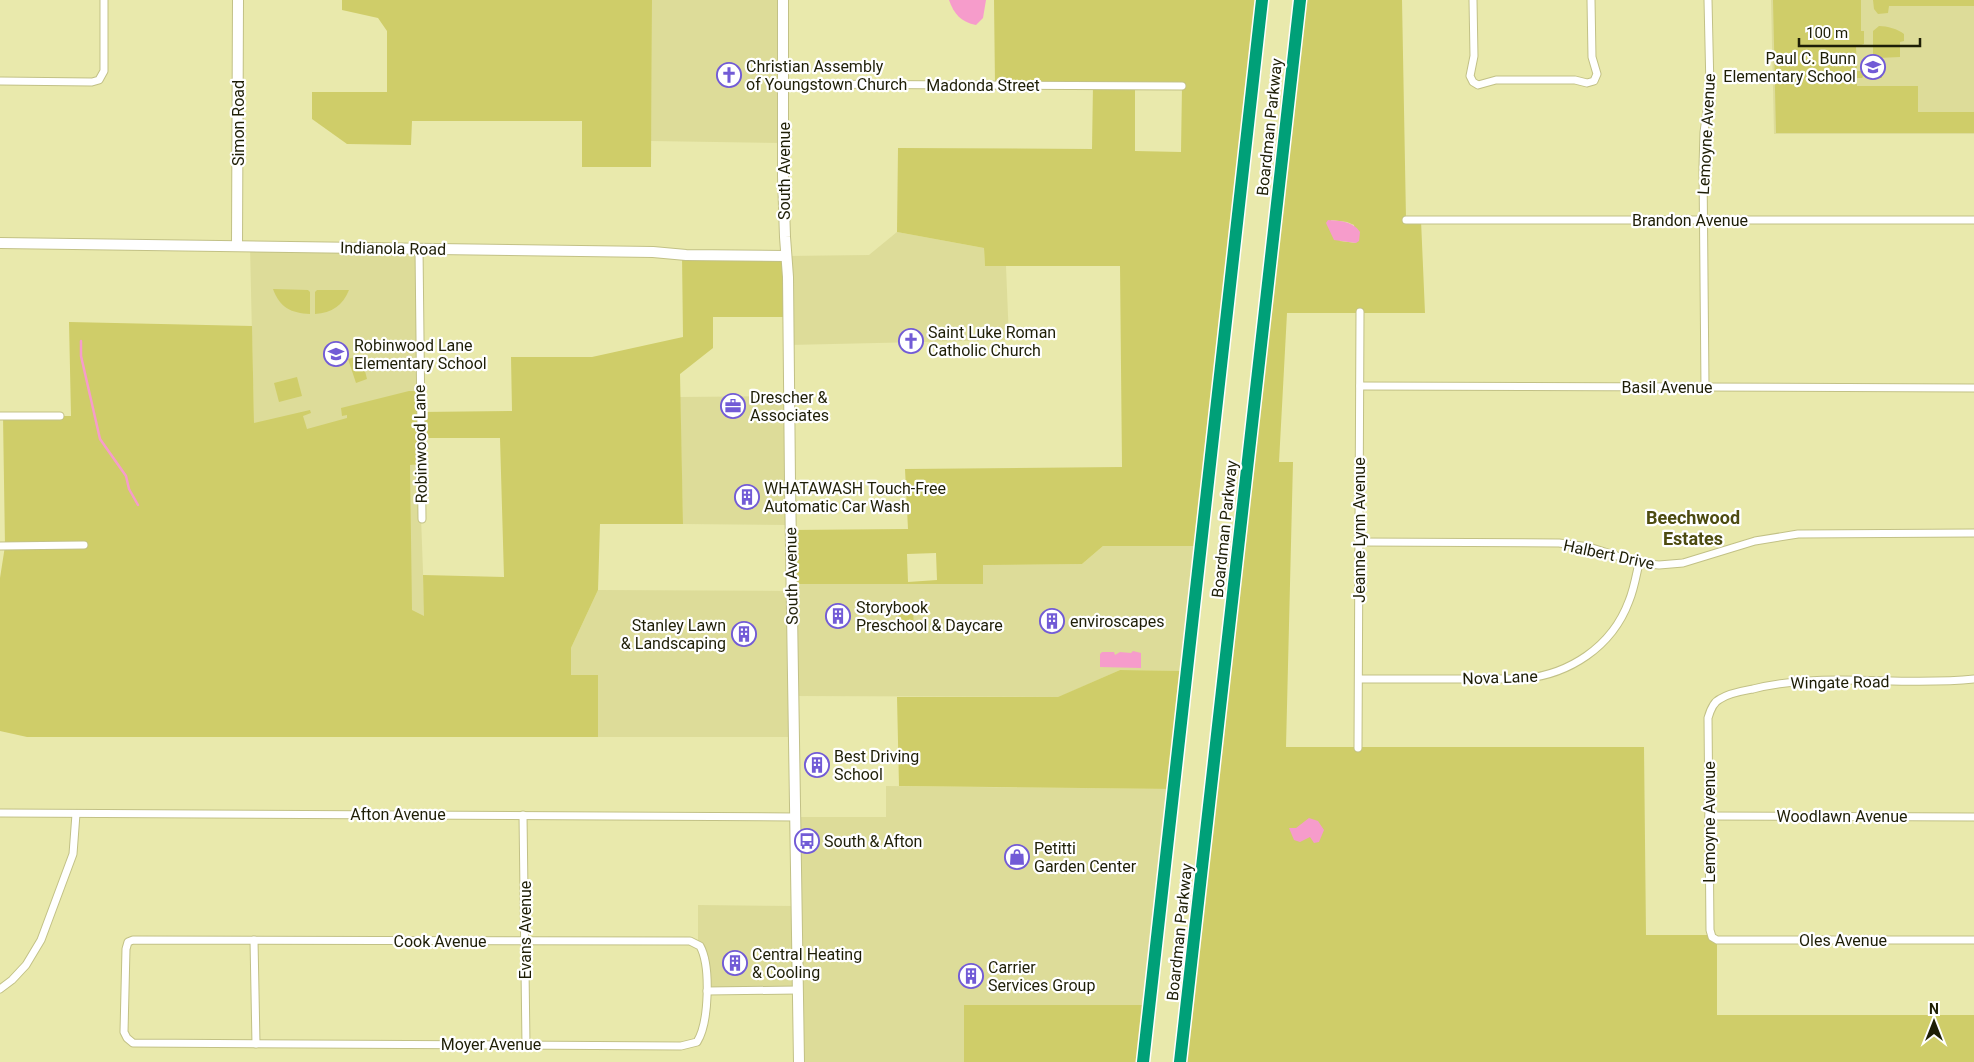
<svg xmlns="http://www.w3.org/2000/svg" width="1974" height="1062" viewBox="0 0 1974 1062" font-family="Roboto,sans-serif">
<style>
.built{fill:#dddc99}
.green{fill:#cfcd69;fill-rule:evenodd}
.water{fill:#f69ccb}
.lines{fill:none;stroke-linecap:round;stroke-linejoin:round}
.stream{stroke:#f69ccb;stroke-width:2.5}
.street-casing{stroke:#c2c186;stroke-width:9}
.secondary-casing{stroke:#c2c186;stroke-width:12}
.highway-casing{stroke:#fff;stroke-width:15}
.street{stroke:#fff;stroke-width:7}
.secondary{stroke:#fff;stroke-width:10}
.highway{stroke:#00a078;stroke-width:12}
.labels{text-anchor:middle;stroke-width:4.5;stroke-linejoin:round;paint-order:stroke}
.poi-label{font-size:16px;fill:#1e1e06;stroke:#fff;text-anchor:start}
.street-label{font-size:16px;fill:#1e1e06;stroke:#fff}
.neighbourhood-label{font-size:18px;font-weight:bold;fill:#4d4b10;stroke:#fff}
</style>
<rect width="100%" height="100%" fill="#e9e9ac"/>
<g class="built">
<path d="M652 0H783L784 143 651 141Z"/>
<path d="M1771 0H1974V134H1774Z"/>
<path d="M897 232 984 248 985 266H1006L1009 340 789 345 786 256 869 255Z"/>
<path d="M250 246 419 248 421 517 429 736H261Z"/>
<path d="M789 396 790 525 683 524 680 397Z"/>
<path d="M1103 546H1201L1187 671 1120 670 1059 697 793 696 794 737H598V675H571V648L598 590 791 591V584H983V565L1082 564Z"/>
<path d="M886 786 1173 789 1149 1005H964V1062H799L798 990 707 991 698 944V905L797 906 795 817H886Z"/>
</g>
<g class="green">
<path d="M342 0H652L651 167H582V121H412L411 145 347 144 312 119V92H387V31L378 18 342 10Z"/>
<path d="M994 0H1262L1201 546H1103L1082 564 983 565V584H791L790 530 908 529 905 469 1122 467 1120 266H985L984 248 897 232 898 148 1092 149 1093 85H995ZM1135 85 1182 86 1181 152 1135 151ZM936 553 937 580 908 582 907 554Z"/>
<path d="M1300 0H1402L1406 219 1421 220 1425 313H1287L1279 462H1293L1286 747H1644L1646 935H1711L1717 940V1015H1974V1062H1180ZM1331 220 1347 222 1354 225 1356 243 1340 241Z"/>
<path d="M1773 0H1861V31H1864V44L1856 47 1857 71H1862L1864 75 1862 78H1857V86H1918V112H1974V133H1776Z"/>
<path d="M1873 0H1974V6H1889L1888 13 1878 14 1874 9Z"/>
<path d="M1879 26C1887 26 1898 29 1904 34V41L1900 42V57L1878 58V72H1882V78H1876L1873 76V31Z"/>
<path d="M682 255 786 256 789 317H713V348L680 374 683 524H600L598 590 571 648V675H598V737H27L0 731V578L5 546 3 416H71L69 322 252 326 254 423 310 410 311 413 303 416 307 429 347 418V415L342 416 341 408 409 391H419L420 412 512 411 511 357H592L683 337ZM420 438H500L504 577 423 575 424 616 412 610 410 465 420 464Z"/>
<path d="M273 289 308 290 310 292V314C291 313 280 308 273 289Z"/>
<path d="M317 290H349C343 305 332 313 315 314V292Z"/>
<path d="M361 355 367 379 356 383 348 359Z"/>
<path d="M297 377 302 396 279 402 274 383Z"/>
<path d="M913 607 914 631 899 632 898 608Z"/>
<path d="M1120 670 1187 671 1173 789 899 786 897 697H1058Z"/>
<path d="M964 1005H1149L1143 1062H964Z"/>
</g>
<g class="water">
<path d="M949 0H986L983 18 976 25C961 22 954 14 949 0Z"/>
<path d="M1328 220C1340 221 1353 221 1360 232L1359 241 1356 243 1334 240 1326 223Z"/>
<path d="M1133 651 1141 653V668L1100 667V654L1102 652H1114L1115 655 1120 652 1131 653Z"/>
<path d="M1309 818 1318 821 1324 830 1319 842 1314 843 1310 837 1300 842 1294 840 1289 828H1296Z"/>
</g>
<g class="lines">
<path class="stream" d="M81 341V356L100 439 126 476 129 489 138 505"/>
<defs>
<g id="street">
<path d="M1473 0 1474 56 1470 76 1473 82 1478 85 1496 80H1575L1587 83 1594 81 1597 74 1592 57 1591 0"/>
<path d="M0 81 92 82 99 80 104 71V0"/>
<path d="M784 84 1182 86"/>
<path d="M1406 220H1974"/>
<path d="M419 248 422 519"/>
<path d="M1360 386 1974 388"/>
<path d="M1705 387 1703 167 1704 132 1710 89 1708 0"/>
<path d="M0 416H60"/>
<path d="M1359 542 1559 543 1589 547 1639 563 1659 565 1683 563 1755 541 1798 534 1974 533"/>
<path d="M0 546 84 545"/>
<path d="M1359 679H1521C1569 675 1612 647 1629 601 1634 589 1636 576 1639 563"/>
<path d="M1974 679C1901 687 1825 671 1753 689 1742 691 1729 693 1720 699 1713 702 1710 711 1708 718L1710 930 1712 937 1717 940H1974"/>
<path d="M1358 748 1360 312"/>
<path d="M0 813 795 817"/>
<path d="M523 815 526 1045"/>
<path d="M1709 816 1974 817"/>
<path d="M133 940 690 941 700 946C711 966 709 1023 697 1042L681 1046 133 1043 127 1038 124 1032 126 949 128 942Z"/>
<path d="M254 940 256 1044"/>
<path d="M0 989 12 980 26 965 41 940 73 854 76 814"/>
<path d="M707 991 798 990"/>
</g>
<g id="secondary">
<path d="M783 0V176L785 237 788 277 790 483 799 1062"/>
<path d="M0 243 653 252 686 255 786 256"/>
<path d="M237 245 238 0"/>
</g>
<g id="highway">
<path d="M1143 1062 1262 0"/>
<path d="M1180 1062 1300 0"/>
</g>
</defs>
<use href="#street" class="street-casing"/>
<use href="#secondary" class="secondary-casing"/>
<use href="#highway" class="highway-casing"/>
<use href="#street" class="street"/>
<use href="#secondary" class="secondary"/>
<use href="#highway" class="highway"/>
</g>
<defs>
<symbol id="school-ring" viewBox="-11 -11 22 22"><circle r="9.5" fill="#fff" stroke="#725bd6" stroke-width="1.5"/><path d="M0-5L7-2L0 1L-7-2ZM-4 1L0 2.5L4 1V4Q0 6-4 4Z" fill="#725bd6"/></symbol>
<symbol id="church-ring" viewBox="-11 -11 22 22"><circle r="9.5" fill="#fff" stroke="#725bd6" stroke-width="1.5"/><path d="M-1.2-6h2.4v3.5h3.3v2.4h-3.3V6h-2.4V-.1h-3.3v-2.4h3.3Z" fill="#725bd6"/></symbol>
<symbol id="office-ring" viewBox="-11 -11 22 22"><circle r="9.5" fill="#fff" stroke="#725bd6" stroke-width="1.5"/><path d="M-6-3h4V-5.5h4V-3h4V5H-6ZM-1-4.5V-3h2v-1.5ZM-6 0V1H6V0Z" fill="#725bd6"/></symbol>
<symbol id="building-ring" viewBox="-11 -11 22 22"><circle r="9.5" fill="#fff" stroke="#725bd6" stroke-width="1.5"/><path d="M-4-6H4V6H1V3H-1V6H-4ZM-2.5-4.3h1.7v1.8h-1.7ZM.8-4.3h1.7v1.8H.8ZM-2.5-1h1.7V.8h-1.7ZM.8-1h1.7V.8H.8Z" fill="#725bd6"/></symbol>
<symbol id="bus-ring" viewBox="-11 -11 22 22"><circle r="9.5" fill="#fff" stroke="#725bd6" stroke-width="1.5"/><path d="M-5-6H5V4H4V6H2V4H-2V6H-4V4H-5ZM-3.5-4V0h7V-4ZM-3.5 1.2v1.5H-2V1.2ZM2 1.2v1.5H3.5V1.2Z" fill="#725bd6"/></symbol>
<symbol id="shop-ring" viewBox="-11 -11 22 22"><circle r="9.5" fill="#fff" stroke="#725bd6" stroke-width="1.5"/><path d="M-5-2.5h2.3a2.7 3.5 0 0 1 5.4 0H5L5.5 6h-11ZM-1.5-2.5h3a1.5 2.3 0 0 0-3 0Z" fill="#725bd6"/></symbol>
</defs>
<g fill-rule="evenodd">
<use href="#school-ring" x="1859" y="53" width="28" height="28"/>
<use href="#church-ring" x="715" y="61" width="28" height="28"/>
<use href="#church-ring" x="897" y="327" width="28" height="28"/>
<use href="#school-ring" x="322" y="340" width="28" height="28"/>
<use href="#office-ring" x="719" y="392" width="28" height="28"/>
<use href="#building-ring" x="733" y="483" width="28" height="28"/>
<use href="#building-ring" x="824" y="602" width="28" height="28"/>
<use href="#building-ring" x="1038" y="607" width="28" height="28"/>
<use href="#building-ring" x="730" y="620" width="28" height="28"/>
<use href="#building-ring" x="803" y="751" width="28" height="28"/>
<use href="#bus-ring" x="793" y="827" width="28" height="28"/>
<use href="#shop-ring" x="1003" y="843" width="28" height="28"/>
<use href="#building-ring" x="721" y="949" width="28" height="28"/>
<use href="#building-ring" x="957" y="962" width="28" height="28"/>
</g>
<g class="labels">
<g class="poi-label">
<text x="1856" y="64" text-anchor="end">Paul C. Bunn<tspan x="1856" dy="18">Elementary School</tspan></text>
<text x="746" y="72">Christian Assembly<tspan x="746" dy="18">of Youngstown Church</tspan></text>
<text x="928" y="338">Saint Luke Roman<tspan x="928" dy="18">Catholic Church</tspan></text>
<text x="354" y="351">Robinwood Lane<tspan x="354" dy="18">Elementary School</tspan></text>
<text x="750" y="403">Drescher &amp;<tspan x="750" dy="18">Associates</tspan></text>
<text x="764" y="494">WHATAWASH Touch-Free<tspan x="764" dy="18">Automatic Car Wash</tspan></text>
<text x="856" y="613">Storybook<tspan x="856" dy="18">Preschool &amp; Daycare</tspan></text>
<text x="1070" y="627">enviroscapes</text>
<text x="726" y="631" text-anchor="end">Stanley Lawn<tspan x="726" dy="18">&amp; Landscaping</tspan></text>
<text x="834" y="762">Best Driving<tspan x="834" dy="18">School</tspan></text>
<text x="824" y="847">South &amp; Afton</text>
<text x="1034" y="854">Petitti<tspan x="1034" dy="18">Garden Center</tspan></text>
<text x="752" y="960">Central Heating<tspan x="752" dy="18">&amp; Cooling</tspan></text>
<text x="988" y="973">Carrier<tspan x="988" dy="18">Services Group</tspan></text>
</g>
<g class="street-label">
<text x="983" y="91">Madonda Street</text>
<text transform="translate(238 123) rotate(-90)" y="6">Simon Road</text>
<text transform="translate(1269 127) rotate(-84)" y="6">Boardman Parkway</text>
<text transform="translate(1706 134) rotate(-87)" y="6">Lemoyne Avenue</text>
<text transform="translate(784 171) rotate(-90)" y="6">South Avenue</text>
<text x="1690" y="226">Brandon Avenue</text>
<text transform="translate(393 248) rotate(1)" y="6">Indianola Road</text>
<text x="1667" y="393">Basil Avenue</text>
<text transform="translate(420 444) rotate(-91)" y="6">Robinwood Lane</text>
<text transform="translate(1224 529) rotate(-84)" y="6">Boardman Parkway</text>
<text transform="translate(1359 530) rotate(-90)" y="6">Jeanne Lynn Avenue</text>
<text transform="translate(1609 554) rotate(12)" y="6">Halbert Drive</text>
<text transform="translate(791 576) rotate(-91)" y="6">South Avenue</text>
<text transform="translate(1500 677) rotate(-2)" y="6">Nova Lane</text>
<text transform="translate(1840 682) rotate(-1)" y="6">Wingate Road</text>
<text x="398" y="820">Afton Avenue</text>
<text x="1842" y="822">Woodlawn Avenue</text>
<text transform="translate(1709 822) rotate(-90)" y="6">Lemoyne Avenue</text>
<text transform="translate(525 930) rotate(-90)" y="6">Evans Avenue</text>
<text transform="translate(1179 932) rotate(-84)" y="6">Boardman Parkway</text>
<text x="1843" y="946">Oles Avenue</text>
<text x="440" y="947">Cook Avenue</text>
<text x="491" y="1050">Moyer Avenue</text>
</g>
<g class="neighbourhood-label">
<text x="1693" y="524">Beechwood<tspan x="1693" dy="21">Estates</tspan></text>
</g>
</g>
<g transform="translate(1934 1022)" stroke="#ffffff" stroke-width="4" paint-order="stroke">
<path d="M0-4L9 19L0 12L-9 19Z" fill="#1e1e06"/>
<text y="-8" font-size="14" font-weight="bold" text-anchor="middle" fill="#1e1e06">N</text>
</g>
<path d="M1799 38v8h121v-8" fill="none" stroke="#1e1e06" stroke-width="2.5"/>
<text x="1806" y="38" font-size="15" fill="#1e1e06" stroke="#ffffff" stroke-width="4" paint-order="stroke">100 m</text>
</svg>
